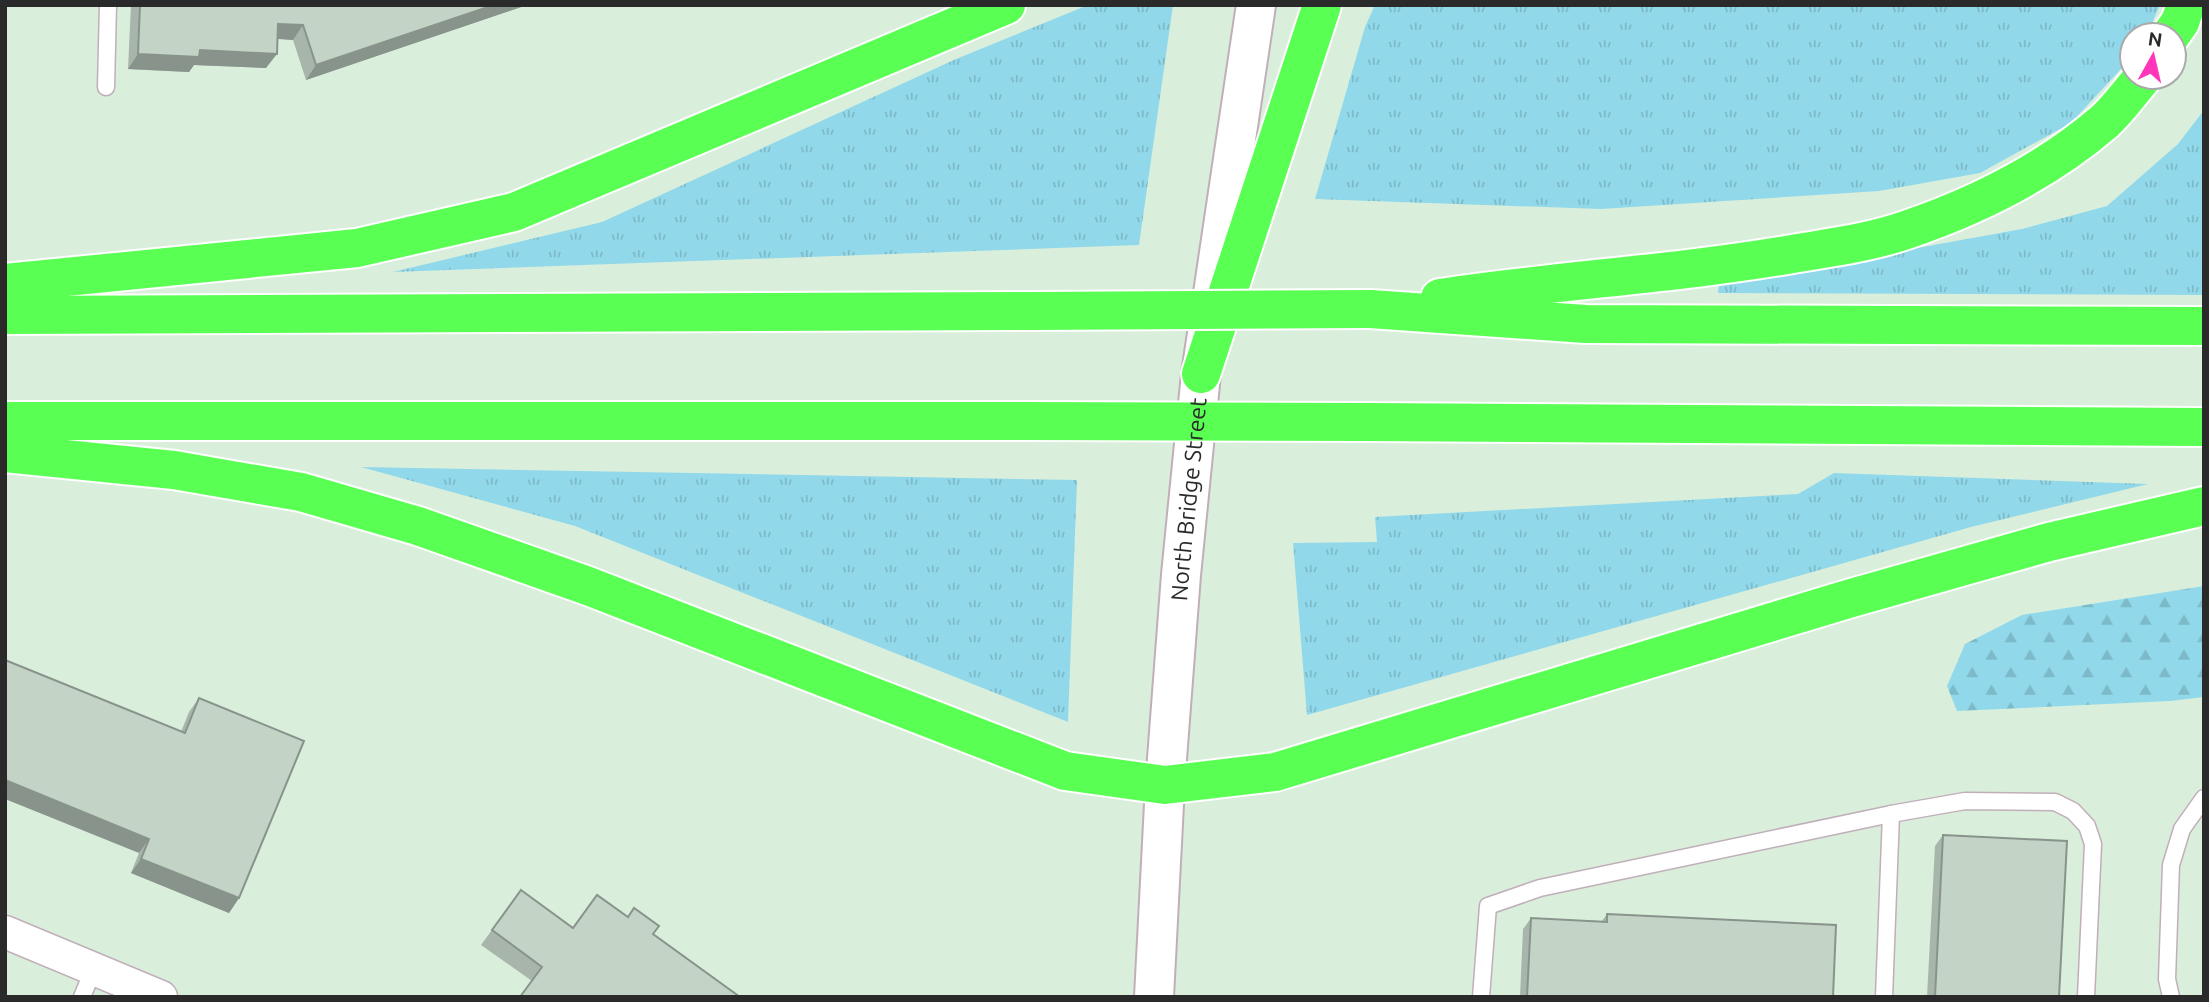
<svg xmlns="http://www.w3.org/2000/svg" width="2209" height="1002" viewBox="0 0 2209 1002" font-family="Ubuntu,sans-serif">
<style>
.grass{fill:url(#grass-tufts)}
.forest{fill:url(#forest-firs)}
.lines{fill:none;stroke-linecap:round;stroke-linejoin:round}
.service-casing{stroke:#c0afb9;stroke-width:19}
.minor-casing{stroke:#c0afb9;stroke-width:35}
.secondary-casing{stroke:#c0afb9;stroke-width:42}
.motorway-casing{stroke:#fff;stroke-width:42}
.service{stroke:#fff;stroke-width:16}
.minor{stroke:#fff;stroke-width:32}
.secondary{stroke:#fff;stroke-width:38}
.motorway{stroke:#5aff54;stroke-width:38}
.motorway-bridge-casing{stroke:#fff;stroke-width:42;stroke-linecap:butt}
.motorway-bridge{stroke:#5aff54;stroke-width:38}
.wall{fill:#a8b5aa}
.shaded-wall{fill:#88948b}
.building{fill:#c3d3c6;stroke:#88948b;stroke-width:2}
.labels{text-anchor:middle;stroke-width:5;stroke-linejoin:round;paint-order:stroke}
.street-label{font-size:23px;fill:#2a2a2a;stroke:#fff}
</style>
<defs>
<pattern id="grass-tufts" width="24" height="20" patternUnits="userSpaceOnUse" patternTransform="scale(1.75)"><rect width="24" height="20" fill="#91d9ea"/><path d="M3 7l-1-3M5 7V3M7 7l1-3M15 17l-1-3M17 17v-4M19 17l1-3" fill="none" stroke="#7dbac9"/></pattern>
<pattern id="forest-firs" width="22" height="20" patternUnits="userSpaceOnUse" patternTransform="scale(1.75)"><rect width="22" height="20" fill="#91d9ea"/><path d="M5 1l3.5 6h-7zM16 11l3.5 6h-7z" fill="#7dbac9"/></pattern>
</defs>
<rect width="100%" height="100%" fill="#daeedc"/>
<g class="grass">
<path d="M1088 5H1173L1139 245 393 272 602 222 956 59Z"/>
<path d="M1375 5H2160L2147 35H2132V57L2071 123 1980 173 1879 191 1601 209 1315 199 1365 27Z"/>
<path d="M2204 110V295L1718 293 1719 284 2022 229 2107 206 2178 144Z"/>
<path d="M361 467 1077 480 1068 722 575 526Z"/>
<path d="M1834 473 2148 484 1971 527 1307 715 1293 543 1377 542 1375 517 1798 494Z"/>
</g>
<path class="forest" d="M2204 586V697L2170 701 1957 711 1947 686 1965 644 2022 615Z"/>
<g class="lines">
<defs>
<g id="service">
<path d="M106 87 108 5"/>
<path d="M82 997 94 968"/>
<path d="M1481 997 1488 906 1540 888 1891 814 1965 801 2055 802 2073 811 2087 826 2093 844 2086 997"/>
<path d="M1884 997 1891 814"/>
<path d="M2171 997 2167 979 2171 865 2182 829 2204 798"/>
</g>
<path id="minor" d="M5 932 161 997"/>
<g id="secondary">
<path id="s1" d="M1154 997 1165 785 1181 575 1201 374 1256 5"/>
</g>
<g id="motorway">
<path d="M2171 35 2180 22 2186 5"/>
<path d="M5 283 357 248 514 212 1006 5"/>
<path d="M1440 298C1559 280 1679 274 1798 253 1833 247 1872 242 1906 230 1977 206 2048 170 2105 121 2119 108 2131 91 2143 77"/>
<path d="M1370 309 1586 324 2204 326"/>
<path d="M5 315 1032 311"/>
<path d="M1201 374 1322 5"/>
<path d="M5 421H1021"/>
<path d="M1365 422 2204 427"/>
<path d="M5 453 174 470 301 492 418 526 588 586 1065 771 1165 785 1275 772 1848 599 2049 542 2204 506"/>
</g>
</defs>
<use href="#service" class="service-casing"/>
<use href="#minor" class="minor-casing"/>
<use href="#secondary" class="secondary-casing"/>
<use href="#motorway" class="motorway-casing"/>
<use href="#service" class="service"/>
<use href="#minor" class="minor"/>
<use href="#secondary" class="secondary"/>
<use href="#motorway" class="motorway"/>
<defs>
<g id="motorway-bridge">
<path d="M1032 311 1370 309"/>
<path d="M1021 421 1365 422"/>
</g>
</defs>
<use href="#motorway-bridge" class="motorway-bridge-casing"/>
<use href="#motorway-bridge" class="motorway-bridge"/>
</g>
<g class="wall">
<path d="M131 5H527L306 80 293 40 277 39 266 68 194 65 189 72 128 69Z"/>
<path d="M199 698 239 898 229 913 131 873 139 853 181 732 189 712Z"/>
<path d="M1943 835 2059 997H1927L1935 846Z"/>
<path d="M521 890 573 928 628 917 659 926 532 981 481 945Z"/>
<path d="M1607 914 1833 997H1520L1523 929 1531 918 1602 921Z"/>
</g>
<g class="shaded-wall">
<path d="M494 5H527L306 80 316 65Z"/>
<path d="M278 24 303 25 293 40 268 38Z"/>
<path d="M200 50 277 54 266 68 194 65 189 72 128 69 138 54Z"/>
<path d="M5 780 149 839 139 853 5 799Z"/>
<path d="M141 859 239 898 229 913 131 873Z"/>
</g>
<g class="building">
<path d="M140 5H494L316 65 303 25 278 24 277 54 200 50 199 57 138 54Z"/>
<path d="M5 660 185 733 199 698 304 741 239 898 141 859 149 839 5 780Z"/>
<path d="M1943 835 2067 841 2059 997H1935Z"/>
<path d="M521 890 573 928 597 895 628 917 634 908 659 926 653 934 740 997H520L542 967 492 930Z"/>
<path d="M1607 914 1836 925 1833 997H1527L1531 918 1607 922Z"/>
</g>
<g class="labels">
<g class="street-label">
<text dy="8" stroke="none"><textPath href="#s1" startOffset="499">North Bridge Street</textPath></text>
</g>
</g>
<rect width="2209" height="1002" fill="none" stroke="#2a2a2a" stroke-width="14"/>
<g transform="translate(2153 56) rotate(8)"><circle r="33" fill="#ffffff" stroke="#aaaaaa" stroke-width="2"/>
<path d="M0-5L12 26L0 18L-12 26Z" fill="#ff36b9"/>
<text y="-10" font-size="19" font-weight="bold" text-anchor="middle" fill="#2a2a2a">N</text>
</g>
</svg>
